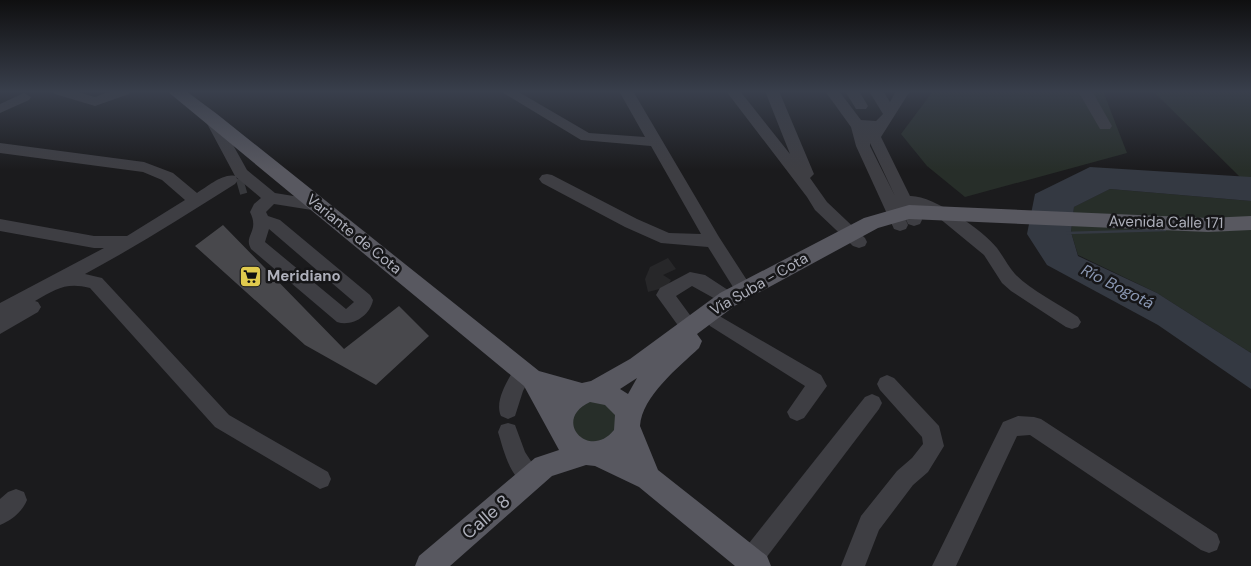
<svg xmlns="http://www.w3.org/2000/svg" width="1251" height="566" viewBox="0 0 1251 566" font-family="'DM Sans',sans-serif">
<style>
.built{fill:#272729}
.green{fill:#272e29}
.water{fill:#343942}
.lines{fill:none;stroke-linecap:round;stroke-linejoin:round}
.stream{stroke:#343942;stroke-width:2.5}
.building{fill:#48484c}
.minor-tunnel{stroke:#38393d;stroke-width:16;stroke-dasharray:16 8;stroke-linecap:butt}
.minor{fill:#3e3e43;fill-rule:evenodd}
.major{fill:#585860;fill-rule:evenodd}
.labels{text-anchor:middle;stroke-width:5;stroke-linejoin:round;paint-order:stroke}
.street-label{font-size:15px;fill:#aeb0bb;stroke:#161618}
.poi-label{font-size:15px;font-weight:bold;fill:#aeb0bb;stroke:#161618;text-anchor:start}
.water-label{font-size:16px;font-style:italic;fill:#8a97b2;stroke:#161618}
.near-street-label{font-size:18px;fill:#aeb0bb;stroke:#161618}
</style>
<rect width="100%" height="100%" fill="#1b1b1d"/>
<path class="built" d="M668 258 676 269 663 275 671 280 667 287 648 292 645 279 650 267Z"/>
<g class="green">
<path d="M933 91H1103L1127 153 965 197 927 166 901 134Z"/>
<path d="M1153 91H1251V177L1241 178Z"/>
<path d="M1110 189 1251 201V353L1157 293 1078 255 1071 232 1074 207Z"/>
<path d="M581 398 615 402 619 437 582 447 565 418Z"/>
</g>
<path class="water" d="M1090 167 1251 177V201L1110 189 1074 207 1071 232 1078 256 1157 293 1251 353V389L1158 325 1047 265 1027 234 1035 194Z"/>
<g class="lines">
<path class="stream" d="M1067 233 1165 230"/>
</g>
<path class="building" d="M223 225 344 349 399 306 429 336 376 385 305 345 195 246Z"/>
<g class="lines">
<path class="minor-tunnel" d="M238 187 245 185"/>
<g class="minor">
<path d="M53 91H74L95 97 111 91H131L129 94 95 106 55 94Z"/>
<path d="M500 91H517L589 133 645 137 619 91H633L719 237 750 285 753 290 750 295 744 297 738 295 708 247 661 243 625 227 542 183 539 179 542 175 547 174 552 175 637 219 669 233 701 234 651 146 581 140Z"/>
<path d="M726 91H740L790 154 765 91H779L814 174 810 178 827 202 865 238 867 242 865 246 859 248 853 246 815 210 807 197Z"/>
<path d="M825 91H839L861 120 876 121 883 114 869 91H883L890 102 896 91H910L881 137 910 196C933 195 984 231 997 248 1003 256 1008 266 1015 274 1030 290 1059 304 1078 317L1081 322 1078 327 1072 329 1066 327 1011 291 1002 283 984 255 939 218 916 207 922 220 920 224 914 226 908 224 900 207 908 225 906 229 900 231 894 229 856 146 851 127ZM870 143 895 196 870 146Z"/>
<path d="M845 91H859L868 106 866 109H856Z"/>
<path d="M1078 91H1092L1112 126 1110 129H1100Z"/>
<path d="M24 93 31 97 29 100 0 113V104Z"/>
<path d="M211 114 216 115 218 118 247 170 275 193 324 201 326 205 324 209 318 211 274 204 266 212 268 216 280 220 370 295 373 300C370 316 352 327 337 322L251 249C243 235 260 232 250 212L254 204 261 198 236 177 238 180 235 184C186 215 137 246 85 274L102 278 229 415 328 472 331 479 328 486 320 489 215 427 90 288C66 282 56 289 35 301L38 302 41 307 38 312 0 334V303L104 248H94L0 231V219L94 236H127L185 200 162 180 143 172 0 153V143L144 162 173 173 197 193C207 187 223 173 235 176L204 118 206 115ZM269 229 354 302 346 309 265 242Z"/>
<path d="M690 272 705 275 734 294 737 299 734 304 728 306 692 286 676 296 698 326 696 331 689 334 682 331 656 295 660 288Z"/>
<path d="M716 314 821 375 827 386 804 418 797 421 790 418 787 412 805 386 710 326 707 321 710 316Z"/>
<path d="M523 364 530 366 533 372 523 391 515 416 508 419 501 416C494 401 508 380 516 366Z"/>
<path d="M887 375 894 378 939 426 944 446 928 472 913 485 879 530 865 566H841L861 516 897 471 912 458 923 444 922 437 880 390 877 384 880 378Z"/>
<path d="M872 394 879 397 882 403 879 409 760 566H741L738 560 742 552 865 397Z"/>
<path d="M1018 416 1034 417 1041 419 1217 534 1220 542 1217 550 1209 553 1201 550 1030 435 1017 436 956 566H932L1003 422Z"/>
<path d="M508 423 515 425 525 452 542 478 539 485 531 488C510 480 504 451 498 432L501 425Z"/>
<path d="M16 489 24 492 27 500C22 512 12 520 0 525V499L8 492Z"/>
</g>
<path class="major" d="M167 91H186L217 114 539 371 582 383 591 381 630 359 720 293 864 218 909 205 1208 218 1251 216V230L1208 232 909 219 878 228 736 305 697 334 702 341 699 348C679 367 642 396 640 426L658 470 767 556 771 566H735L639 487 595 466 586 465 552 476 450 566H415L419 556 535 458 559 450 524 386ZM637 378 628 394 620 389ZM590 402 605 405 615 415 614 430C589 461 551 420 590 402Z"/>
</g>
<linearGradient id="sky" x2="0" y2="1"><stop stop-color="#0f0f10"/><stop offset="0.54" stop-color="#393f4c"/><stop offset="1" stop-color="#393f4c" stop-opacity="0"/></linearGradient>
<rect width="1251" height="170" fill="url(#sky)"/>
<defs>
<symbol id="supermarket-square" viewBox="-11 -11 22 22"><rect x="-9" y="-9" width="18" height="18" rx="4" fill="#e1cb4e" stroke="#161618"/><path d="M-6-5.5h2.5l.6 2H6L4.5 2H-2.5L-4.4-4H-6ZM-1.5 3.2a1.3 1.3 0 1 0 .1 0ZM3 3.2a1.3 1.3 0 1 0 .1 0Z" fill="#111"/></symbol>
</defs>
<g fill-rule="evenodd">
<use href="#supermarket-square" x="238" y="264" width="25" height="25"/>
</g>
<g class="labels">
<g class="street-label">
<text transform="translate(1166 222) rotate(1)" y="5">Avenida Calle 171</text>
<text transform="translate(354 234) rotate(39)" y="5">Variante de Cota</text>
<text transform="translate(759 284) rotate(-30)" y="5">Vía Suba - Cota</text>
</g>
<g class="poi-label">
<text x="267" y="281">Meridiano</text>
</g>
<g class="water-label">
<text transform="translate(1118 286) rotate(27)" y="6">Río Bogotá</text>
</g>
<g class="near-street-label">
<text transform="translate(486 517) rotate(-41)" y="6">Calle 8</text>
</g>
</g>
</svg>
